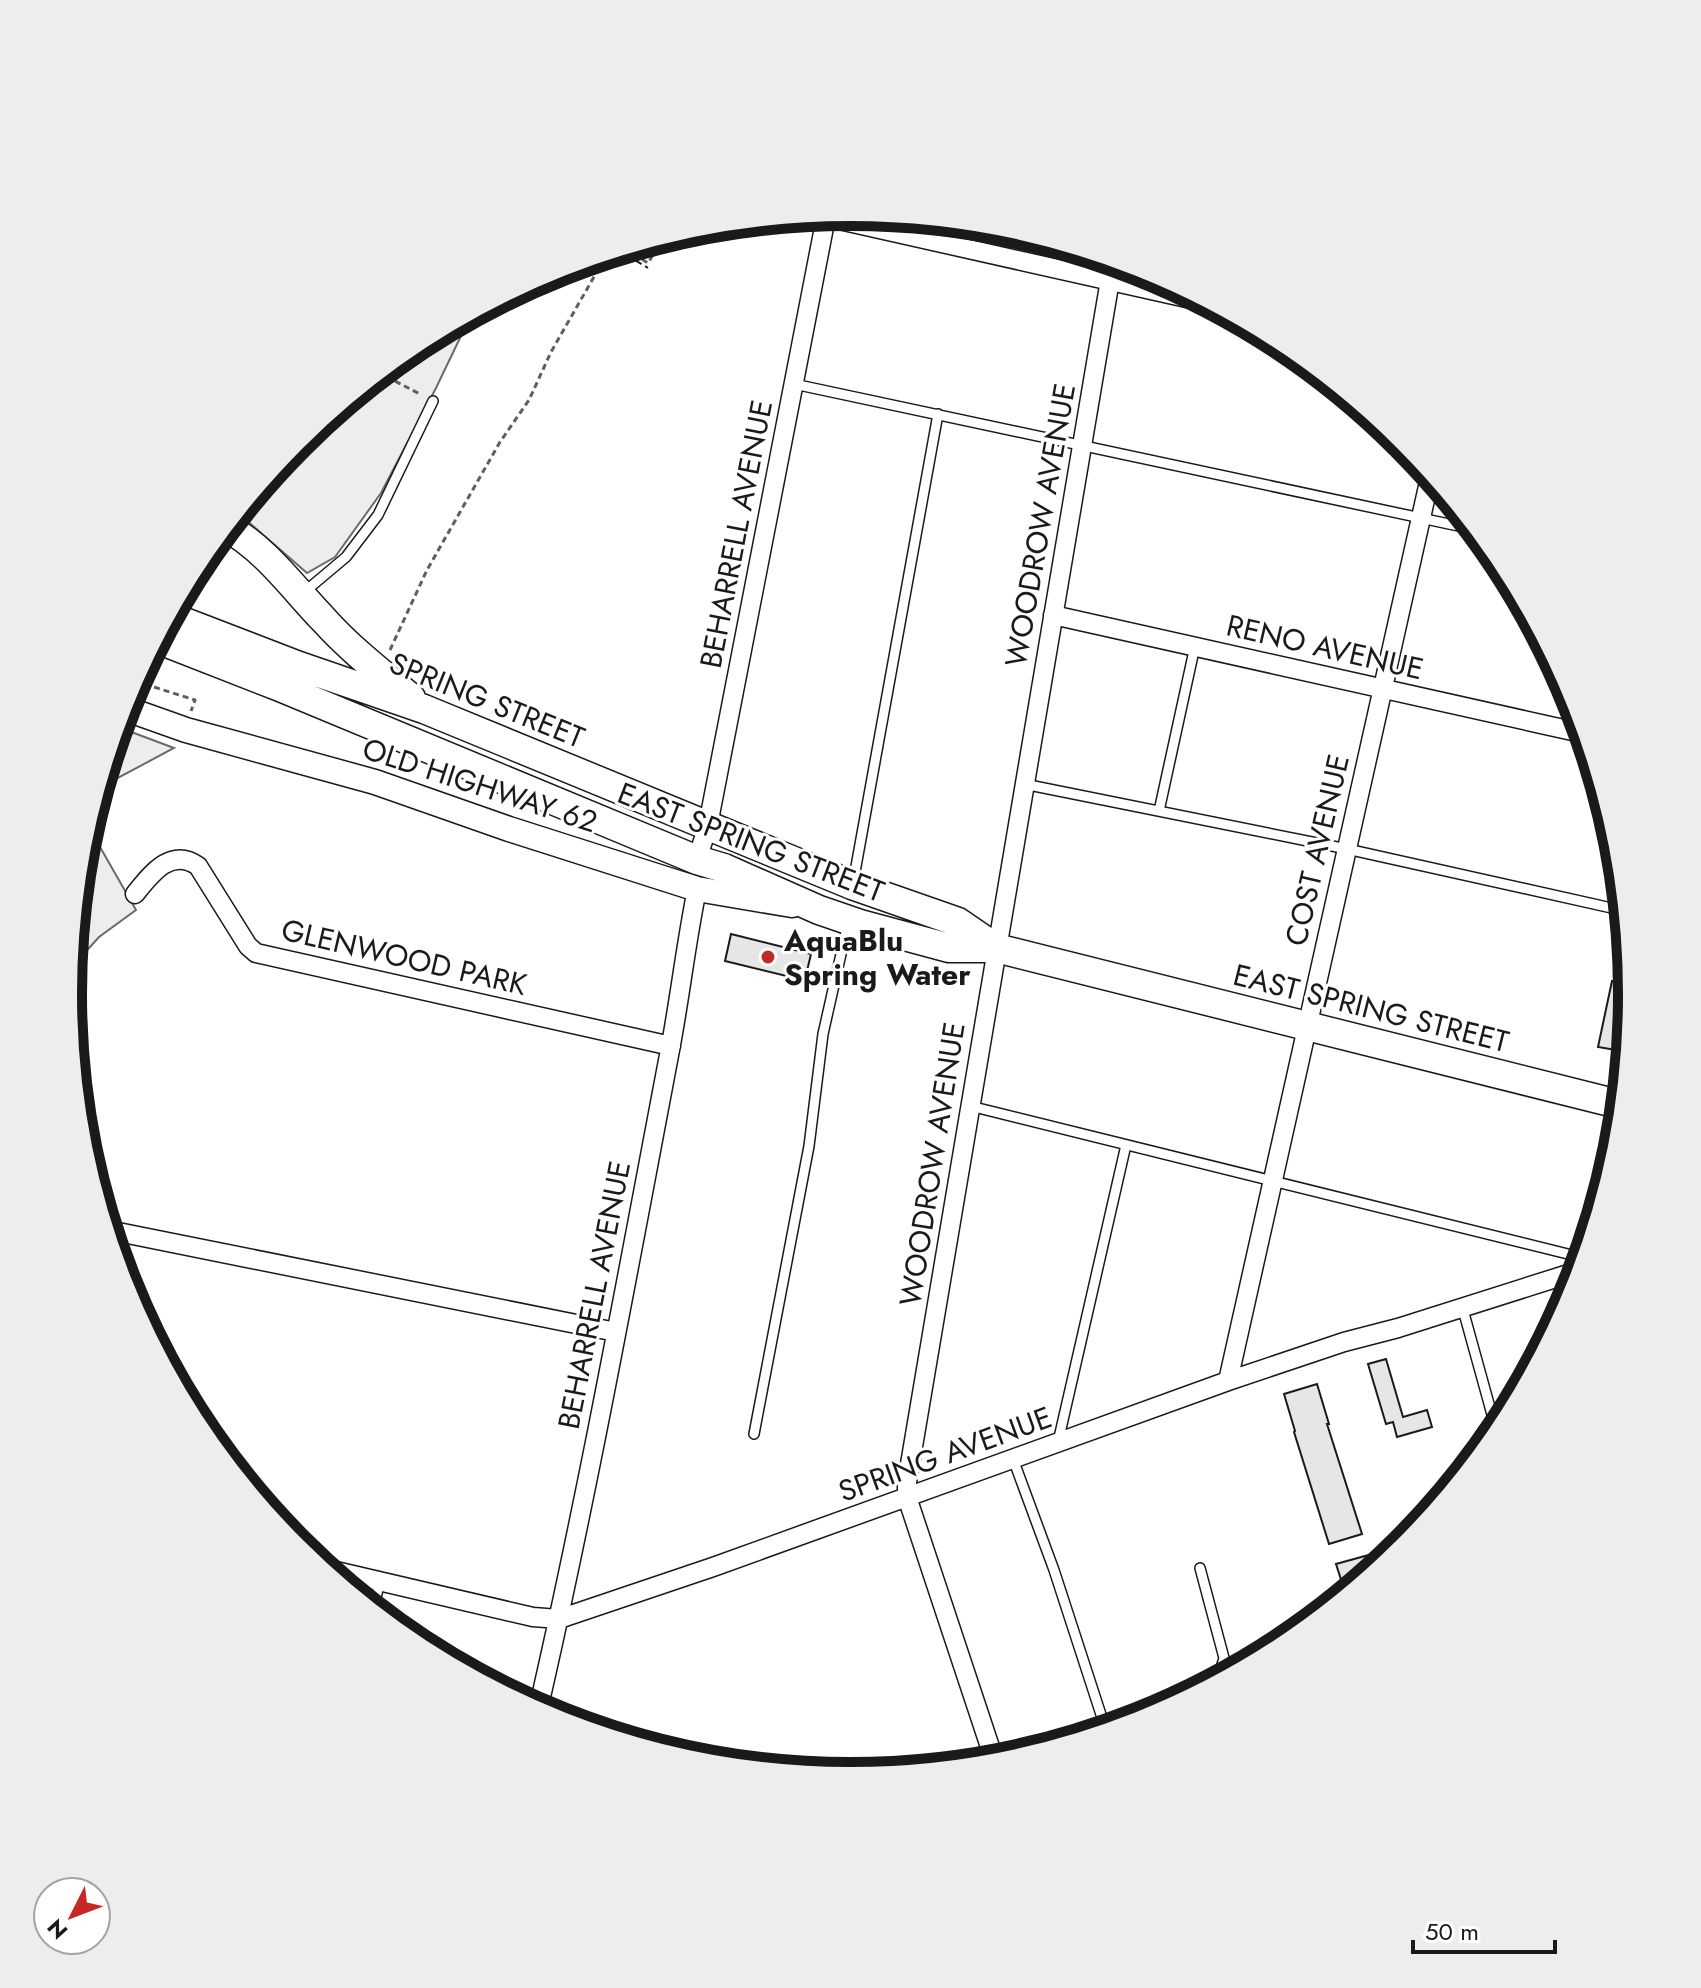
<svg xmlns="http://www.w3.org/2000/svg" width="1701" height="1988" font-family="Jost,sans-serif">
  <rect width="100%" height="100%" fill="#fff"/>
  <path fill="#ededed" stroke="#6a6a6a" stroke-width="2" d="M472 313 436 388 381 493 335 557 307 573 238 513 298 440 416 343Z
    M118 727 174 748 99 788Z
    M88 826 136 910 99 937 71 968 83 841Z"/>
  <path fill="#e6e6e6" stroke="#1a1a1a" stroke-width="2" d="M1450 497 1463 513 1448 509Z
    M731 934 811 954 807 971 821 975 819 984 725 961Z
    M1612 981 1632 986V1004L1622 1051 1598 1047Z
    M1386 1359 1403 1417 1427 1410 1432 1427 1397 1437 1393 1422 1386 1424 1368 1364Z
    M1317 1384 1329 1424H1327L1362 1534 1329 1544 1294 1432 1295 1431 1284 1394Z
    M1405 1545 1403 1548 1346 1595 1336 1564Z"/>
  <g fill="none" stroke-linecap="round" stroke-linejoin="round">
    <g stroke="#1a1a1a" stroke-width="12">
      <path id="lane" d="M794 384 1477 530
        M302 594 346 557 378 515 433 401
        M1024 784 1347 849 1625 911
        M1159 811 1195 646
        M853 883 938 414
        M970 1106 1584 1258
        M1462 1306 1491 1411 1514 1405
        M1491 1411 1497 1434
        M754 1434 809 1146 823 1034 848 923
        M1058 1442 1126 1145
        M1013 1459 1054 1570 1106 1730
        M1200 1568 1224 1658 1217 1681
        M373 1610 380 1581
        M1103 1721 1184 1699"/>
    </g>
    <g stroke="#1a1a1a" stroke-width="21">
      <path id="street" d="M817 215 1209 303
        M1053 615 1586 734
        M697 860 708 825 826 217
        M135 894C151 874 171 847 198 866L248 946 256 953 671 1046
        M108 1230 616 1332
        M1228 1381 1431 473
        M323 1568 533 1617 559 1619 713 1567 1228 1381 1344 1342 1398 1328 1581 1270
        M538 1710C588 1492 628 1271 670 1050 680 997 686 943 697 889
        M995 1762 907 1497V1482L1110 280"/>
    </g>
    <g stroke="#1a1a1a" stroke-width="27">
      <path id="secondary" d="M124 708 186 730 375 782 509 829 697 889 792 905"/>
    </g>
    <g stroke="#1a1a1a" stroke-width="31">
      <path id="primary" d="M226 527C266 549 293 588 324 620 350 649 381 673 411 698
        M169 616 299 666 424 709 852 885 958 922 996 948
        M157 639 280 687 697 860 724 868 819 910 860 924 949 948H996L1622 1105"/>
    </g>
    <path stroke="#5f5f5f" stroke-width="3" stroke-dasharray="6 4" stroke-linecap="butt" d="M644 243 638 257 648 263 664 237
      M376 376 389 378 420 394
      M390 650 427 570 500 442 529 400 551 352 607 254
      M135 681 195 700 191 711"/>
    <use href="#lane" stroke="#fff" stroke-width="9"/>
    <use href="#street" stroke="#fff" stroke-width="18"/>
    <use href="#secondary" stroke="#fff" stroke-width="24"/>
    <use href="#primary" stroke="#fff" stroke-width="28"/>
    <path stroke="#1a1a1a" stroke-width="2" stroke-dasharray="10 4" stroke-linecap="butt" d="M633 259 648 268"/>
    <path stroke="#1a1a1a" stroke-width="4" d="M634 258 640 244"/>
    <path stroke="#c62828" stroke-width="2" stroke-dasharray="28 6 4 6" stroke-linecap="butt" d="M849 212 1161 277"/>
  </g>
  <circle fill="#c62828" stroke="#fff" stroke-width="3" cx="768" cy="957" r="8"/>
  <g text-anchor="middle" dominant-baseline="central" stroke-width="6" stroke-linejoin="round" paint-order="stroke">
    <g font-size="30" fill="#1a1a1a" stroke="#fff">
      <text transform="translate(1040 525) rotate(-80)">WOODROW AVENUE</text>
      <text transform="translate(736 534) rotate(-79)">BEHARRELL AVENUE</text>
      <text transform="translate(1325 647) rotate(13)">RENO AVENUE</text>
      <text transform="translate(487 700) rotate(22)">SPRING STREET</text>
      <text transform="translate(480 785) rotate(18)">OLD HIGHWAY 62</text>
      <text transform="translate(751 842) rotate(21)">EAST SPRING STREET</text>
      <text transform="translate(1317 850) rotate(-77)">COST AVENUE</text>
      <text transform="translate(404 957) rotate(13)">GLENWOOD PARK</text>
      <text transform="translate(1371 1008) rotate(14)">EAST SPRING STREET</text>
      <text transform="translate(932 1164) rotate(-81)">WOODROW AVENUE</text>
      <text transform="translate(594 1295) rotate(-79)">BEHARRELL AVENUE</text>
      <text transform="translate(945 1454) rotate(-20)">SPRING AVENUE</text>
    </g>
    <g font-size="30" font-weight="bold" fill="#1a1a1a" stroke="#fff" text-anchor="start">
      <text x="784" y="940">AquaBlu<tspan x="784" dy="34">Spring Water</tspan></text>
    </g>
  </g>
  <path d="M0 0H1701V1988H0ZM82 994a768 768 0 1 1 1536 0a768 768 0 1 1-1536 0Z" fill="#ededed" fill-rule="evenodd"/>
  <path fill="none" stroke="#1a1a1a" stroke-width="10" d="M82 994a768 768 0 1 1 1536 0a768 768 0 1 1-1536 0Z"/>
  <g transform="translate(72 1916) rotate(228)"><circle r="38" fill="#ffffff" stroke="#a3a3a3" stroke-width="2"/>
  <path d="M0-6L14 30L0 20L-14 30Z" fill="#c62828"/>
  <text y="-12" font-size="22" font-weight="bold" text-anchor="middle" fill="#1a1a1a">N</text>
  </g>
  <path d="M1413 1940v12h142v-12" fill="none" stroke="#1a1a1a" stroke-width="4"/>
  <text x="1425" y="1940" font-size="24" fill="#1a1a1a" stroke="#ffffff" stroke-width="6" paint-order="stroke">50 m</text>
</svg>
